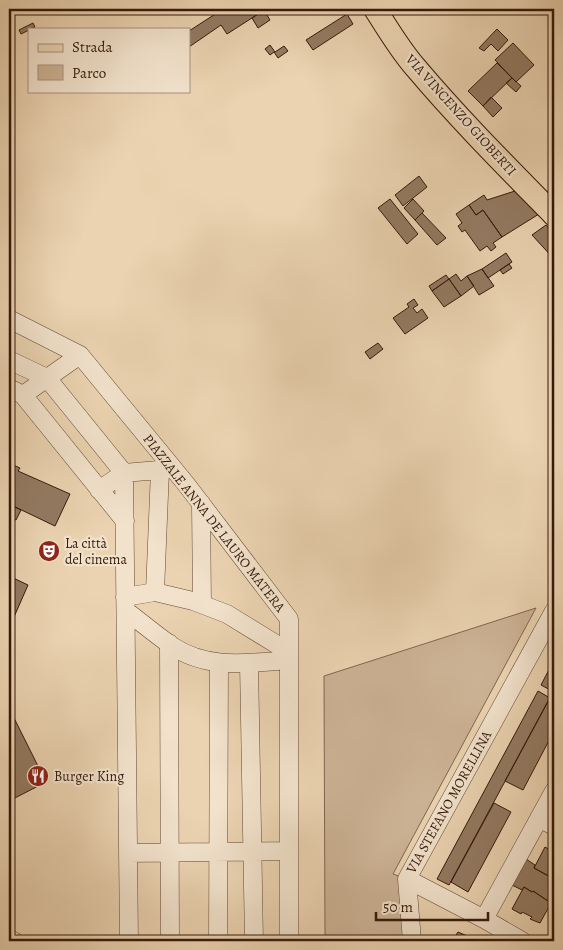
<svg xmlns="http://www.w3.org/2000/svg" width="563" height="950" font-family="Alegreya,serif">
  <rect width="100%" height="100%" fill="#ebd3b1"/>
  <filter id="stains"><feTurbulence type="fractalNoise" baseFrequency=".004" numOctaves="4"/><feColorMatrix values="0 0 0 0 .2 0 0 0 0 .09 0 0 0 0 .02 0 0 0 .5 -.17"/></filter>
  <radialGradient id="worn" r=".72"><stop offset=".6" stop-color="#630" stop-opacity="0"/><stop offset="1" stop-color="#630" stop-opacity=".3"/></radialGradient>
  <path fill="#ccb395" stroke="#806650" d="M536 608 393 874 407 879 410 941H325L324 676Z"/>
  <path fill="#937a61" stroke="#34190b" d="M223 9H266L227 34 221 25 189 47V31Z
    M264 10 270 20 258 28 252 18Z
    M347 14 353 24 313 50 306 40Z
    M33 23 35 27 29 29V30L21 34 19 30Z
    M497 29 508 40 498 51 491 44 484 51 479 48Z
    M513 43 534 65 516 82 495 60Z
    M270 45 275 52 284 46 288 51 278 58 274 52 270 55 265 49Z
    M497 63 512 78 483 106 468 91Z
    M512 78 521 86 516 92 506 83Z
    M491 97 502 108 493 117 483 106Z
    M419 176 427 187 403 206 395 195Z
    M515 191 539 214 502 237 483 210 476 215 469 205 484 195 487 200Z
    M390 199 418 234 407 244 378 208Z
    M413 199 424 211 415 220 404 208Z
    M469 205 476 215 483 210 502 237 493 243 496 247 491 251 487 246 480 251 465 230 462 232 458 226 462 223 456 214Z
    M422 213 446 238 437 245 415 220Z
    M546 225 554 234V259L532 235Z
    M506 253 512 262 488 278 482 269Z
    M509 264 512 268 503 274 500 270Z
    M482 269 494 286 479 295 467 276Z
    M456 274 461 281 467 276 474 286 461 296 449 279Z
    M446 275 449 279 432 291 429 286Z
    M449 279 461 296 444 307 432 291Z
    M414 299 418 305 413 308 417 313 422 309 428 318 405 334 393 318 409 307 407 304Z
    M378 343 383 349 370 359 365 352Z
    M9 463 20 468 18 471 70 494 55 526 9 504Z
    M9 504 21 510 16 520 9 517Z
    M9 576 28 585 14 617 9 615Z
    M554 660V692L541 685Z
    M538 691 550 698 449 885 437 879Z
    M548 701 554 704V731L523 790 505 781Z
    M9 708 46 782 9 801Z
    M494 803 511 812 468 892 451 882Z
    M545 847 554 852 553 854H554V879L534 868Z
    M526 859 535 865 534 868 554 879V907L550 905 551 903 533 891 532 892 524 887 522 890 512 885Z
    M524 887 532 892 533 891 551 903 540 923 530 919 532 917 522 912 521 914 512 909Z
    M458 932 479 941H452Z"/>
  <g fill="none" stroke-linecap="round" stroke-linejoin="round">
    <g stroke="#624834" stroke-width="19">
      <path id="minor" d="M9 319 80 355 186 484 289 619V941
        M9 360 47 378 124 473 129 941
        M9 388 23 395 125 521
        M23 395 80 355
        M99 490 124 473 170 469
        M201 503 202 604
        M155 592 160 470
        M125 597 155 592 193 601 227 614 289 652
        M126 611C141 622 156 635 172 646 208 670 248 663 289 660
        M169 643 170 941
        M249 663 254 941
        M539 818 554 826
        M128 853 289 851
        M407 879 412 941
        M484 919 554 791
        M9 939 14 941
        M218 941 219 663
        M522 941 484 919 407 879 554 611"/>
    </g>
    <g stroke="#34190b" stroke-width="24">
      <path id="major" d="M375 9C388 29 400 50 416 68 459 119 507 167 554 215"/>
    </g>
    <use href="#minor" stroke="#f2e2cc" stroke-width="18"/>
    <use href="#major" stroke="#ebd3b1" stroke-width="22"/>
  </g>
  <defs>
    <g id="theatre-disc" transform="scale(1.125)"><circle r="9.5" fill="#8f2418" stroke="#f2e2cc"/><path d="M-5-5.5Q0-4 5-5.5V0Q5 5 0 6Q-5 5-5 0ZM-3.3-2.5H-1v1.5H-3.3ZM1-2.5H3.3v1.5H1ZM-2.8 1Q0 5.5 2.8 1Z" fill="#fff"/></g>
    <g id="restaurant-disc" transform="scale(1.125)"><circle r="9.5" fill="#8f2418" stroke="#f2e2cc"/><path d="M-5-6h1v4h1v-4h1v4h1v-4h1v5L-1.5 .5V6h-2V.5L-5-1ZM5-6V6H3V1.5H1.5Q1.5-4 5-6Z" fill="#fff"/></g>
  </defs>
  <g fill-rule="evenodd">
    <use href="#theatre-disc" x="49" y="551"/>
    <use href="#restaurant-disc" x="38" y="776"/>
  </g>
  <g text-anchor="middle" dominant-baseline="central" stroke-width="4.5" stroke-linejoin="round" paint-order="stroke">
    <g font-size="14" fill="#34190b" stroke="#f2e2cc">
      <text transform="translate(461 115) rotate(48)">VIA VINCENZO GIOBERTI</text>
      <text transform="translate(214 523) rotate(52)">PIAZZALE ANNA DE LAURO MATERA</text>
      <text transform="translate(449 802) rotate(-61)">VIA STEFANO MORELLINA</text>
    </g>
    <g font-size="14" fill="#34190b" stroke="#f2e2cc" text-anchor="start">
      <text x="65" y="543">La città<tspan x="65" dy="16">del cinema</tspan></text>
      <text x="54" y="776">Burger King</text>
    </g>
  </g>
  <rect width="563" height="950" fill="none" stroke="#ebd3b1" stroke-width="30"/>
  <rect x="10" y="10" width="543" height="930" fill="none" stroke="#34190b" stroke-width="2.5"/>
  <rect x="15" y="15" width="533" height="920" fill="none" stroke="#34190b"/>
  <rect x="28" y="28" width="162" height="65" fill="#f2e2cc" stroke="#a6927f"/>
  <rect x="38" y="44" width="25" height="8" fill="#ebd3b1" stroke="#a6927f"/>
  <text x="72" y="52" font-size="15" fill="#34190b">Strada</text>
  <rect x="38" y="65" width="25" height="15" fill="#ccb395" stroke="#a6927f"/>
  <text x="72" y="78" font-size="15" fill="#34190b">Parco</text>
  <path d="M376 912v8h112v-8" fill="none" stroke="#34190b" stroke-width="2.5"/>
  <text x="383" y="912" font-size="15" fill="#34190b" stroke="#f2e2cc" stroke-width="4" paint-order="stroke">50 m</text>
  <rect width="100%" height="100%" filter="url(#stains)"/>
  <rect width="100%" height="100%" fill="url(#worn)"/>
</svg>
